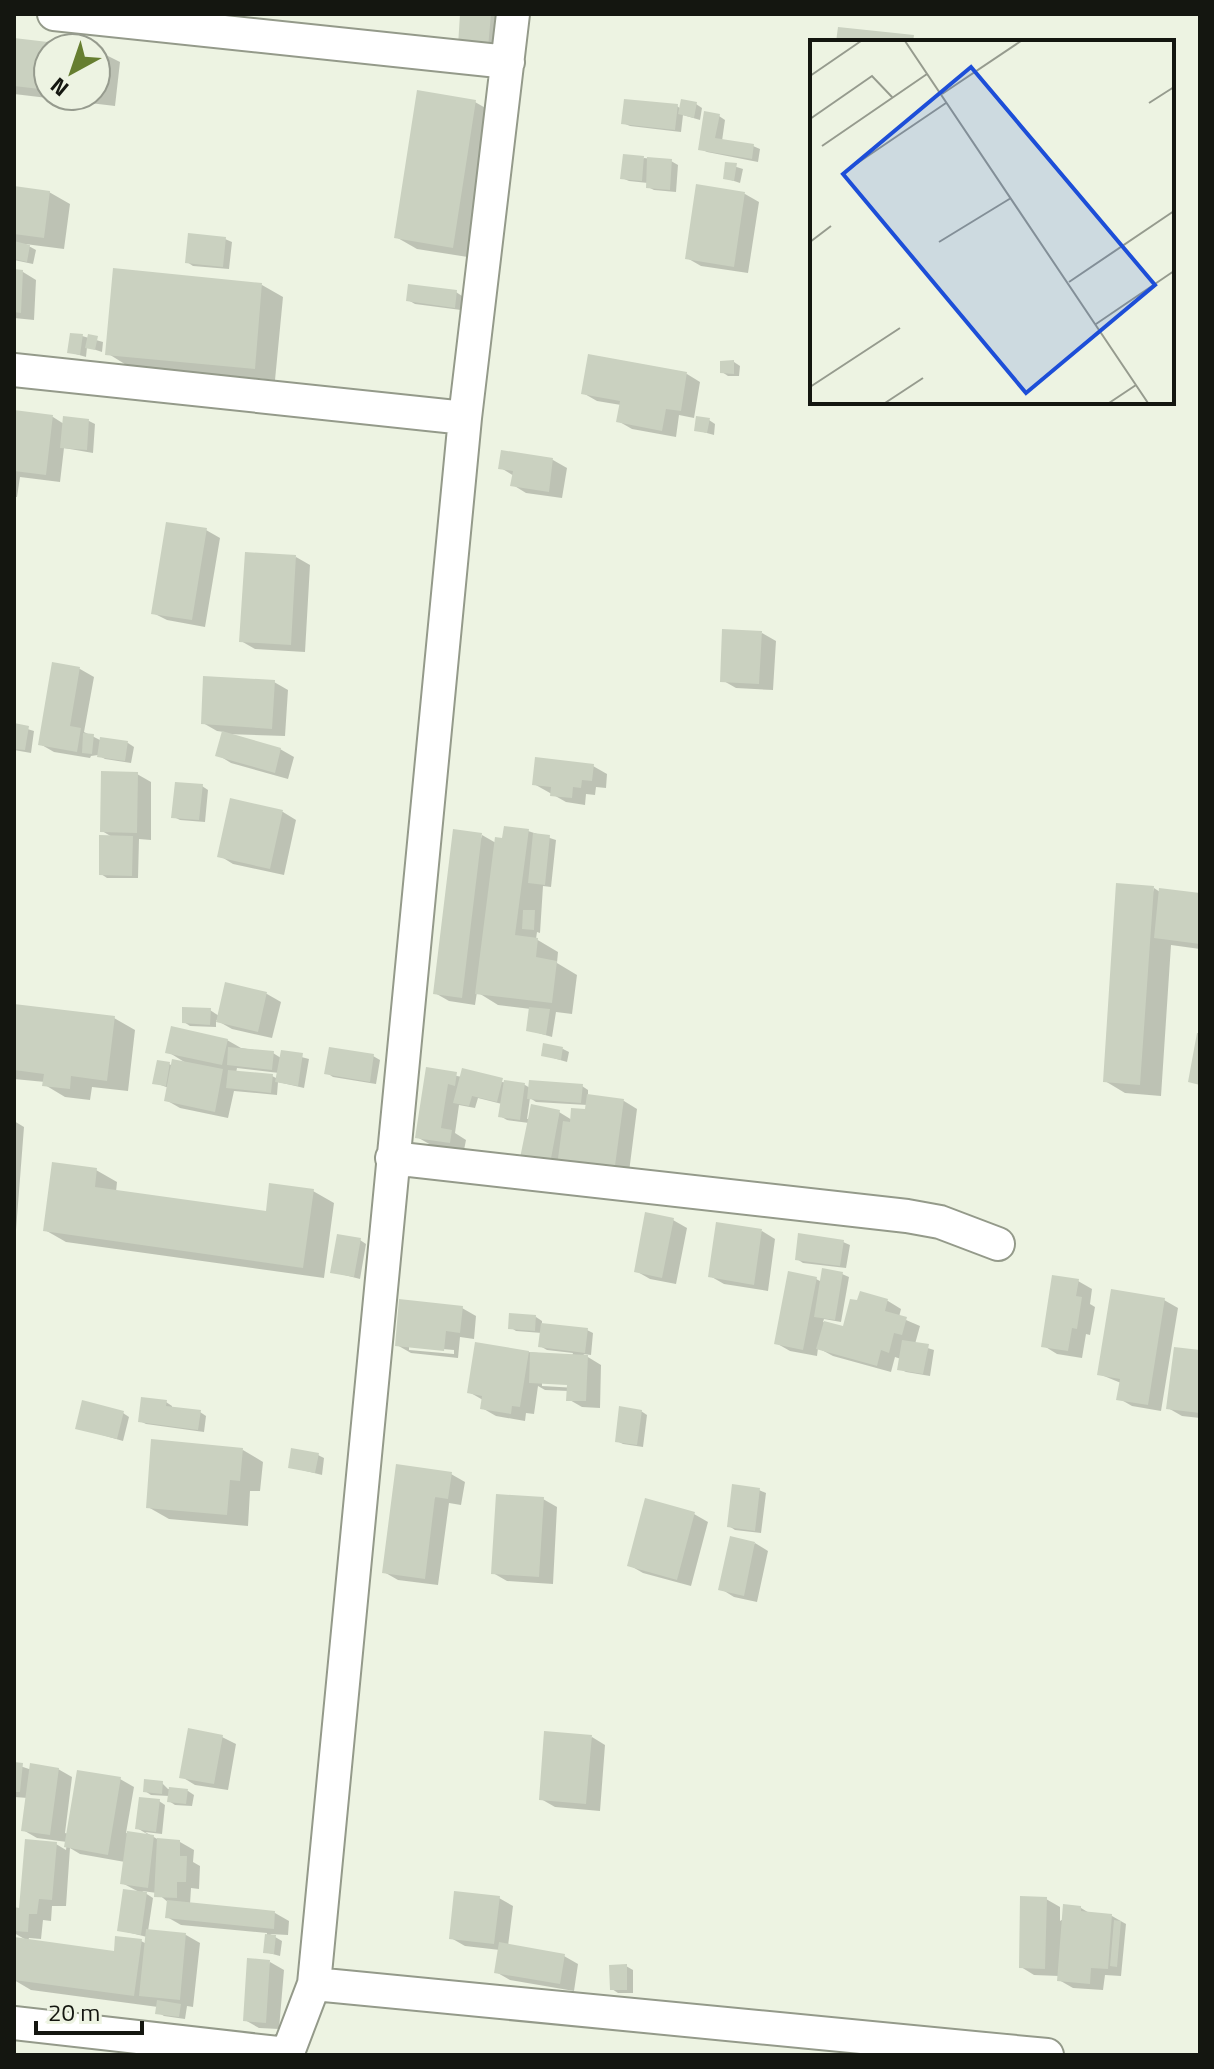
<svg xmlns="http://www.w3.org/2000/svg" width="1214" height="2069" font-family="'Titillium Web',sans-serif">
  <rect width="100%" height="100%" fill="#edf3e2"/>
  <path fill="#0003" fill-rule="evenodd" d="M462 14H505L502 55 474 53Z
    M14 40 82 48H48V96H96V50L120 62 115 106 14 94Z
    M475 102 496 114 474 258 417 249 396 237Z
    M696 104 702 108 700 120 683 115 681 132 630 126 623 123 677 106 681 109Z
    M719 116 725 120 722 141 753 146 760 149 758 162 707 152 701 149Z
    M644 158 671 161 678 165 676 192 654 190 648 187V183L629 181 622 178Z
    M727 164 743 169 740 183 725 178Z
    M698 187 745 194 759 202 748 273 701 266 687 258Z
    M14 188 49 192 70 204 64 249 25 244 36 250 33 264 14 260Z
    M225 239 232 242 229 269 193 266 187 262Z
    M14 271 23 272 36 280 34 320 14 318Z
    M262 285 283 297 275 380 128 366 107 353Z
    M456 292 462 296 461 310 415 304 408 300Z
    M82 336 103 342 102 352 87 347 86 357 69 352Z
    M734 362 740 366 739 376H728L722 372Z
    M687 374 700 382 694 418 679 415 676 437 632 429 618 421 621 405 597 401 583 393Z
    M14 412 53 417 64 424 89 421 95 424 93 453 64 448 60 482 20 477 17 497H14Z
    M709 420 715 424 714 435 696 430Z
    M553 460 567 468 562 498 526 493 513 485 514 476 501 468Z
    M206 530 220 538 205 627 167 620 153 613Z
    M296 557 310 565 305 652 255 649 241 641Z
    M762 633 776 641 773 690 736 688 722 680Z
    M54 664 80 669 94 677 84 732 102 741 128 743 134 747 131 763 105 759 98 755 91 756 90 758 54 752 40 744Z
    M274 682 288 690 285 736 225 734 280 749 294 757 288 779 231 763 218 755 224 732 217 731 203 723Z
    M14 725 34 731 31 753 14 750Z
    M593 766 607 774 606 788 596 787 595 795 586 794 585 805 566 802 534 784Z
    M137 774 151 782V840L139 839 138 878H107L101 874 114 838 102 831Z
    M202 786 208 790 205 822 180 820 174 817Z
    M231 801 283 812 296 820 284 875 233 864 220 856Z
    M528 831 556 840 551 887 543 886 540 933 537 932 536 939 558 952 557 963 577 975 572 1014 556 1012 552 1037 528 1030 531 1009 498 1005 477 992 475 1005 449 1001 435 993 482 835 496 843Z
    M1154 888 1160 892 1200 895V949L1171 945 1161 1096 1125 1093 1105 1081Z
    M227 984 267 994 281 1002 272 1038 232 1029 216 1020V1027L190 1026 184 1022 210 1010 219 1016Z
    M14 1006 114 1018 135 1030 128 1091 92 1087 90 1100 65 1097 45 1085V1082L14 1079Z
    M227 1040 241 1048 273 1053 281 1058 282 1052 309 1059 304 1088 278 1082 277 1095 234 1091 228 1118 180 1108 166 1100 169 1088 155 1083 169 1064 173 1066 186 1063 168 1052ZM237 1068 279 1073 278 1079 272 1076 236 1073Z
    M563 1049 569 1052 567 1062 543 1055Z
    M373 1056 380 1060 376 1084 333 1077 327 1073Z
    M428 1070 462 1077 525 1085 530 1088 582 1086 588 1090V1096L624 1101 637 1109 628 1180 536 1165 529 1123 507 1120 500 1116 502 1104 478 1098 475 1108 459 1105 455 1133 466 1140 464 1150 431 1145 417 1137ZM530 1098 536 1102 587 1105V1111L572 1120 559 1112 527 1119Z
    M14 1121 24 1127 15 1243 14 1242Z
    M96 1170 117 1182 116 1192 268 1213 313 1191 334 1203 324 1278 66 1242 45 1230Z
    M673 1220 687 1228 676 1284 650 1279 636 1271Z
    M762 1231 775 1239 768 1291 724 1284 710 1276Z
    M360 1240 366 1244 360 1279 333 1272Z
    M843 1242 850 1245 846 1268 803 1263 797 1259Z
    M842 1274 849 1277 841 1322 824 1319 823 1322 844 1328 862 1294 888 1301 901 1309 899 1317 920 1326 915 1344 934 1350 930 1376 906 1372 900 1369 901 1359 895 1357 891 1372 833 1356 818 1348 817 1356 790 1351 776 1343 816 1279 822 1282Z
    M1078 1281 1092 1289 1090 1304 1095 1307 1090 1335 1086 1334 1082 1358 1057 1354 1044 1346Z
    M1164 1300 1178 1308 1161 1411 1132 1406 1118 1398 1121 1383 1099 1374Z
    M462 1308 476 1316 474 1339 460 1337 458 1358 411 1353 397 1345ZM409 1346 454 1350V1354L409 1350Z
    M536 1317 542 1321V1325L587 1330 593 1333 591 1355 583 1354 601 1365 600 1408 582 1407 568 1399 569 1391 545 1390 538 1386 534 1414 526 1413 525 1421 496 1416 482 1408 483 1400 469 1392 528 1352 572 1356 573 1353 547 1350 540 1346 542 1333 516 1331 510 1327ZM542 1382 577 1384V1388L542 1386Z
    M1200 1352V1418L1182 1416 1168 1408Z
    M166 1402 172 1406V1408L200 1412 206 1416 204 1432 146 1424 140 1421Z
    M641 1411 647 1415 643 1447 623 1444 617 1441Z
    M123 1413 129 1417 123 1441 78 1428Z
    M243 1450 263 1462 260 1491H250L248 1526 169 1519 148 1507Z
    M318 1455 324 1458 322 1475 290 1467Z
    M451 1474 465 1482 461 1505 449 1503 438 1585 398 1580 384 1572Z
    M759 1490 766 1493 761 1533 735 1530 729 1526Z
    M543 1499 557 1507 553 1584 507 1581 493 1573Z
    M694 1514 708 1522 691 1586 643 1573 629 1565Z
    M755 1543 768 1551 757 1602 734 1597 721 1589Z
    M222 1737 236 1744 228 1790 195 1785 182 1777Z
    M592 1737 605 1745 600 1811 555 1807 541 1799Z
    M14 1764 32 1770 58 1769 72 1777 65 1833 69 1834 120 1779 134 1787 126 1833 152 1837 137 1828 159 1801 165 1805 162 1834 145 1832 159 1840 180 1842 194 1850 193 1862 200 1866 199 1889 191 1888 190 1904 275 1913 289 1921 288 1935 270 1934 282 1941 280 1956 265 1952 267 1933 181 1925 167 1917 169 1903 157 1893 142 1891 153 1898 148 1931 186 1935 200 1943 193 2007 187 2006 185 2019 164 2016 158 2012V2007L31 1990 14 1980V1948L28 1941 14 1933V1909L21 1910 56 1844 66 1850 67 1842 37 1838 23 1830 28 1798 14 1797ZM70 1848 80 1854 125 1862 122 1883 141 1893 119 1930 147 1937V1944L141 1941 115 1953 28 1941 29 1938 41 1939 43 1920 51 1921 52 1906H66Z
    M162 1783 168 1789 188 1791 194 1795 192 1806 175 1805 169 1801V1796L151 1795 145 1791Z
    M499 1898 513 1906 508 1946 564 1956 578 1964 574 1991 510 1980 496 1972 500 1950 465 1946 451 1938Z
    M1046 1899 1060 1907V1921L1081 1908 1091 1914 1112 1916 1126 1924 1121 1976 1105 1975 1103 1990 1073 1988 1059 1980V1976L1034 1975 1021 1967Z
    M270 1962 284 1970 279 2029 259 2028 245 2020Z
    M626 1966 633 1970V1993H618L612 1989Z"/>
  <path fill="#cad1c0" d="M460 14H491L488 48 458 46Z
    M838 27 914 35 913 42H836Z
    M14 38 82 46V48H48V90L14 86Z
    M417 90 476 100 453 248 394 238Z
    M624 99 678 104 675 130 621 124Z
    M681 99 697 102 694 118 678 114Z
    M704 111 720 114 715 138 754 144 752 159 698 150Z
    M623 154 644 156 642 181 620 179Z
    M647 157 672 159 670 190 646 188Z
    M725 162 737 163 734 181 723 179Z
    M696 184 745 192 734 267 685 259Z
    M14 186 50 191 44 238 14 234Z
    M188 233 226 237 223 267 185 263Z
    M14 241 30 245 27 262 14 259Z
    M113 268 262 283 255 369 105 355Z
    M14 269 23 270 21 313 14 312Z
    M408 284 457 290 455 308 406 301Z
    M70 333 83 334 80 355 67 353Z
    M88 334 98 336 95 350 85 348Z
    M588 354 687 372 681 411 666 409 662 431 616 422 620 401 581 394Z
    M734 360V374L720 373V361Z
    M14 410 53 415 46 475 14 471Z
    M63 416 89 419 87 450 60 448Z
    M696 416 710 418 707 433 694 431Z
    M501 450 553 458 549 492 510 486 513 471 498 469Z
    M166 522 207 528 192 620 151 614Z
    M245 552 296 555 291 645 239 642Z
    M722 629 762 631 759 684 720 682Z
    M52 662 80 667 70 726 81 728 77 752 38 745Z
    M203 676 275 680 272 729 201 724Z
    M14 723 29 726 25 750 14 749Z
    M222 731 281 748 275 773 215 756Z
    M83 733 94 734 92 754 82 753Z
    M100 737 128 741 125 761 97 757Z
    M535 757 594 764 592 781 582 780 581 788 573 787 572 798 550 796 551 787 532 785Z
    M101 771 138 772 137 833 100 832Z
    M175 782 203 784 199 820 171 818Z
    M230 798 283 810 270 869 217 857Z
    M504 826 529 829 515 935 538 938 536 957 557 961 552 1003 475 994 495 837 502 838Z
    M453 829 482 833 462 998 433 994Z
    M533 833 550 835 545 885 528 883Z
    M99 835 133 836 132 876 99 875Z
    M1116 883 1154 886 1140 1085 1103 1082Z
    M1159 888 1200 893V944L1154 938Z
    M523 910H535L534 930 522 929Z
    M225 982 267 992 258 1032 216 1022Z
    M14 1004 115 1016 107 1081 71 1076 70 1089 42 1086 44 1074 14 1070Z
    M182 1007 211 1008 210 1025 182 1023Z
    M529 1007 550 1009 546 1035 526 1031Z
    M171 1026 228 1039 222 1065 165 1053Z
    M1197 1033H1200V1085L1188 1082Z
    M543 1043 563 1047 561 1060 541 1056Z
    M228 1047 274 1051 272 1070 227 1065Z
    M329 1047 374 1054 370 1082 324 1074Z
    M281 1050 303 1053 298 1086 275 1082Z
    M172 1059 223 1069 215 1112 164 1101Z
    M157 1060 170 1062 166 1086 152 1084Z
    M426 1067 457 1072 455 1086 448 1084 441 1128 452 1130 450 1143 415 1138Z
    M462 1068 503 1078 497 1102 472 1096 469 1106 453 1103Z
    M228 1070 273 1074 271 1093 226 1088Z
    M504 1080 525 1083 520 1120 498 1117Z
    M529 1080 583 1084 581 1103 527 1099Z
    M587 1094 624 1099 614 1173 557 1166 563 1121 570 1122 571 1108 585 1109Z
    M531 1104 560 1110 550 1164 520 1158Z
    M52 1162 97 1168 95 1187 266 1211 269 1183 314 1189 303 1268 43 1231Z
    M645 1212 674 1218 662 1278 634 1272Z
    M716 1222 762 1229 754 1285 708 1277Z
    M798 1233 844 1240 840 1266 795 1260Z
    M337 1234 361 1238 354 1277 330 1273Z
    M822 1268 843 1272 835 1320 814 1317Z
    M788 1271 817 1277 803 1350 774 1344Z
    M1052 1275 1079 1279 1076 1296 1082 1297 1077 1329 1072 1328 1068 1351 1041 1347Z
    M1111 1289 1165 1298 1148 1405 1116 1400 1120 1379 1097 1375Z
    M860 1291 888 1299 885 1311 907 1317 902 1335 894 1333 889 1353 881 1350 877 1366 816 1349 824 1321 843 1326 850 1299 857 1300Z
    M399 1299 463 1306 460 1333 446 1331 444 1351 395 1346Z
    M509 1313 536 1315 535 1331 508 1329Z
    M541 1323 588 1328 585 1353 538 1347Z
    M902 1340 929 1344 923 1374 897 1370Z
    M475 1342 529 1351 520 1407 512 1406 511 1414 480 1409 482 1396 467 1393Z
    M1174 1347 1200 1350V1413L1166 1409Z
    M530 1352 588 1355 586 1401H566L567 1385 529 1383Z
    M141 1397 167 1400 166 1406 201 1410 198 1430 138 1422Z
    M82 1400 124 1411 117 1439 75 1429Z
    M619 1406 642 1410 637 1445 615 1442Z
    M151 1439 243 1448 240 1481 230 1480 227 1515 146 1508Z
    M291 1448 319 1453 315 1473 288 1468Z
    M396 1464 452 1472 448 1499 435 1497 425 1579 382 1573Z
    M732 1484 760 1488 755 1531 727 1527Z
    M496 1494 544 1497 539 1577 491 1574Z
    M645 1498 695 1512 677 1580 627 1566Z
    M730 1536 755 1542 744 1596 718 1590Z
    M188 1728 223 1735 214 1784 179 1778Z
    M544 1731 592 1735 586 1804 539 1800Z
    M14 1762 23 1763 20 1792H14Z
    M30 1763 59 1768 50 1835 21 1831Z
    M77 1770 121 1777 108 1855 64 1847Z
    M144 1779 163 1781 162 1794 143 1792Z
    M169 1787 188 1789 186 1804 167 1802Z
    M139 1797 160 1799 156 1832 135 1829Z
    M127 1831 154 1835 148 1888 120 1884Z
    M157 1838 180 1840V1856H187L186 1882H177V1898L154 1897Z
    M25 1839 57 1842 52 1900 39 1899 37 1914H29L28 1932 14 1931V1907L19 1908Z
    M123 1889 147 1892 141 1935 117 1931Z
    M454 1891 500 1896 494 1944 449 1939Z
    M1020 1896 1047 1897 1045 1969 1019 1968Z
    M167 1900 275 1911 274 1929 165 1918Z
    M1063 1904 1081 1906V1911L1112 1914 1108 1969 1091 1968 1090 1984 1057 1981Z
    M1114 1920 1121 1921 1117 1967 1110 1966Z
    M146 1929 186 1933 180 2000 139 1996Z
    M265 1934 276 1935 274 1954 263 1953Z
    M115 1936 142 1939 134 1996 14 1980V1937L114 1951Z
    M499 1942 565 1954 560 1984 494 1973Z
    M247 1958 270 1960 266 2023 243 2021Z
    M627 1964V1990H610L609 1965Z
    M157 2000 181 2004 179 2017 155 2014Z"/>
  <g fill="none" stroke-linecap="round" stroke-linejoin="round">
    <g stroke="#949a8a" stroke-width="36">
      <path id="minor" d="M54 14 508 62
        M14 370 465 418
        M392 1158 907 1216 940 1222 998 1244
        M314 1984 1047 2055
        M14 2023 287 2054
        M287 2055 314 1984 465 418 513 14"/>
    </g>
    <use href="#minor" stroke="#fff" stroke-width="32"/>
  </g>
  <g transform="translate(810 40)">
    <rect width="364" height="364" fill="#edf3e2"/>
    <path fill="none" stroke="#969b8e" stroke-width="2" d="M95 1 338 363M0 36 51 1M132 54 211 1M339 63 364 47M0 79 62 36 82 57M12 106 117 34M46 124 136 63M0 202 21 186M129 202 201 158M259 242 364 171M286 284 364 231M0 347 90 288M75 363 113 338M299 363 326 345"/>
    <path fill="#1d4ed8" fill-opacity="0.15" stroke="#1d4ed8" stroke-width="4" d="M161 27 345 245 216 353 33 134Z"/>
    <rect width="364" height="364" fill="none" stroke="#141610" stroke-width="4"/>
  </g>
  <rect width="1214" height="2069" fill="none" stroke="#141610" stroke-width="32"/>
  <g transform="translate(72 72) rotate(220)"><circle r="38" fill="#edf3e2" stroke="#969b8e" stroke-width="2"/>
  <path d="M0-6L14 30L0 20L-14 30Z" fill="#667e30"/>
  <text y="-12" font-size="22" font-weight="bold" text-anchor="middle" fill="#141610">N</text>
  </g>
  <path d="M36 2021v12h106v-12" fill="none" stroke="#141610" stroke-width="4"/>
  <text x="48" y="2021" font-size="24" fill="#141610" stroke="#edf3e2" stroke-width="6" paint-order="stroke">20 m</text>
</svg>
